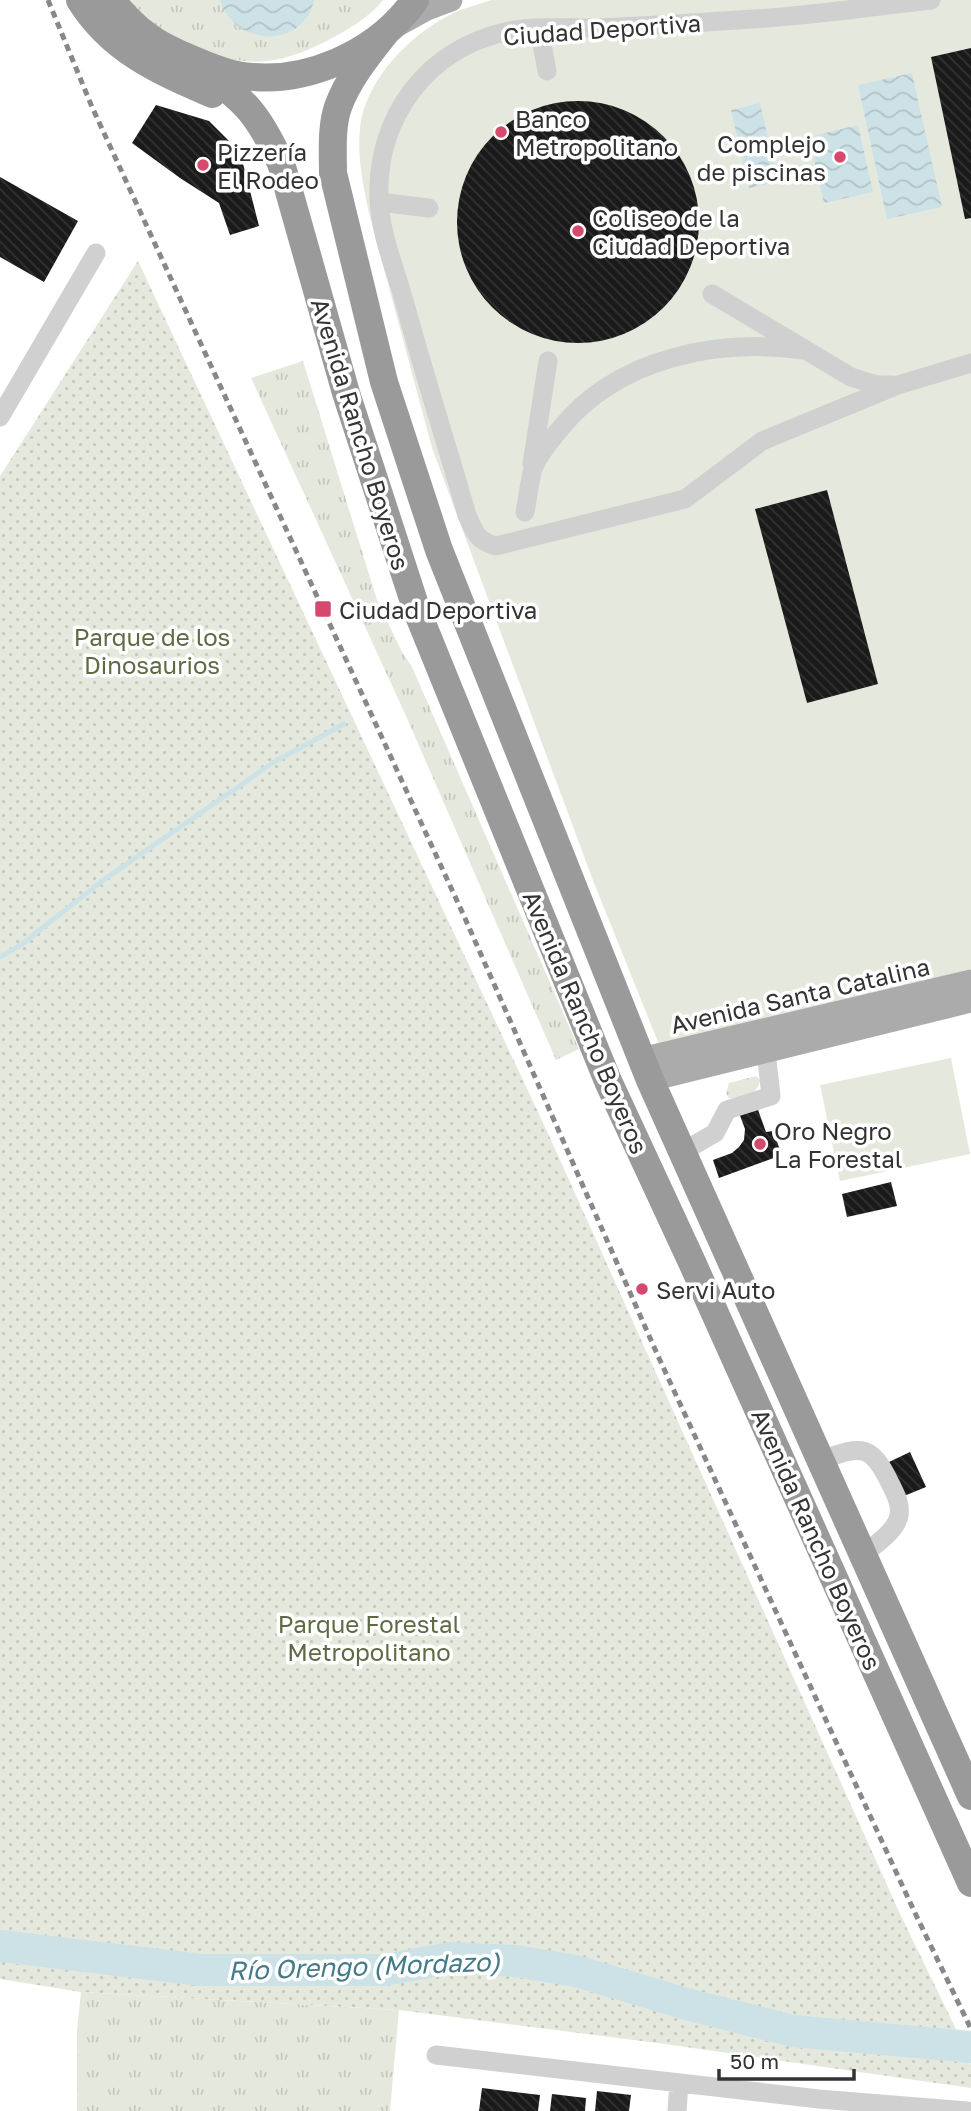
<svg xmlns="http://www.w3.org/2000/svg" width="971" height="2111" font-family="'Golos Text',sans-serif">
  <defs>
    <pattern id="grass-tufts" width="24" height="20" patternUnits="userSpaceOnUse" patternTransform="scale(1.75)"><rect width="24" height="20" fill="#e5e9dd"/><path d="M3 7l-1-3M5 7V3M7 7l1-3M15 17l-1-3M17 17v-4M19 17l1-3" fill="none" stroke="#c5c8be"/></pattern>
    <pattern id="park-dots" width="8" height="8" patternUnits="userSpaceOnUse" patternTransform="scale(1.75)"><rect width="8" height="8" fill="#e5e9dd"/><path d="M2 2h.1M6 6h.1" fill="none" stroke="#c5c8be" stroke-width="1.8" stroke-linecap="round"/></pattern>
    <pattern id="water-waves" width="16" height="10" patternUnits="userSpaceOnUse" patternTransform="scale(1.75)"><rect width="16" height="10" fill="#cce2e7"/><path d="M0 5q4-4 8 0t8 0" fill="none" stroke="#b0c2c7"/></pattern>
    <pattern id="building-back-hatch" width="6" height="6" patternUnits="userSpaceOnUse" patternTransform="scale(1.75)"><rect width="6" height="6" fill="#1a1a1a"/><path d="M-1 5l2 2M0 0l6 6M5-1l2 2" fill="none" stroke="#333"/></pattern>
  </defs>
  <rect width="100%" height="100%" fill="#fff"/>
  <path fill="url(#grass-tufts)" d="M130 0H383C372 15 352 27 336 36 280 67 242 71 184 42 165 32 142 18 130 0Z
    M303 361 377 600 402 652 412 667 579 1049 556 1060 406 716 251 378Z
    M756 1076 760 1080C759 1094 742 1099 729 1098L726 1093 729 1083Z
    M81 1992 399 2010 390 2111H77V2030Z"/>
  <path fill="url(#park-dots)" d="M138 261 546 1129 901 1916 955 2027 971 2065V2088L665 2044 399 2010 81 1992 0 1979V476Z"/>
  <path fill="#e5e9dd" d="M492 0H971V969L660 1047 594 883 432 448 368 209C363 184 357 155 360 129 365 79 412 32 456 12 467 7 480 4 492 0Z
    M951 1058 970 1154 840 1181 820 1085Z"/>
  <path fill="url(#water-waves)" d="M220 0H314C304 49 235 48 220 0Z
    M912 73 942 207 887 219 858 85Z
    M760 103 778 182 749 188 731 110Z
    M858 125 873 192 824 203 809 137Z"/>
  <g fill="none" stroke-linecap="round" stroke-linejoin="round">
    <path stroke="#cce2e7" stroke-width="5" d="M0 957 22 944 102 881 274 762 344 724"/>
    <path stroke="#cce2e7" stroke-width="32" d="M0 1946 201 1970H384L450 1958 515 1961 576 1971 690 2005 793 2031 971 2047"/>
  </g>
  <path fill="url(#building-back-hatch)" d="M971 48V218L965 219 931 57Z
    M457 222a121 121 0 1 1 242 0a121 121 0 1 1-242 0Z
    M156 105 209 121 240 152 259 226 230 235 219 203 180 178 132 143Z
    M0 177 78 221 44 282 0 257Z
    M827 490 878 684 807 703 755 509Z
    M757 1107 766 1132 773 1131 782 1155 719 1178 713 1160 732 1153 739 1147 744 1140 745 1129 739 1113Z
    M891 1182 897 1206 847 1217 842 1194Z
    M910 1452 926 1487 904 1496 889 1462Z
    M482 2088 540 2095 538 2111H479Z
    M597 2091 631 2095 629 2111H595Z
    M552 2094 586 2098 585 2111H550Z"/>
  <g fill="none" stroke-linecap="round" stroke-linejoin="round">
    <path stroke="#d0d0d0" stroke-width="19" d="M931 0C861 8 791 18 721 21 677 24 633 27 589 28 562 28 535 26 509 31 427 48 376 117 379 199 380 232 394 266 403 297 423 370 446 443 467 515 475 533 477 541 496 546L685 499 762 441 898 385 971 363
      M539 28 547 71
      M379 202 429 208
      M712 294 851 377 877 385H893
      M0 417 96 253
      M532 464 548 361
      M525 512C528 498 529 483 533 469 538 455 550 441 560 429 617 358 717 338 804 350
      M682 1152 715 1133 727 1110 771 1096 766 1051
      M820 1460C860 1447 870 1441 890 1483 895 1493 901 1504 899 1515 897 1531 874 1545 863 1555
      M436 2055 819 2099 967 2111
      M677 2111 679 2083"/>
    <path stroke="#ababab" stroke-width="23" d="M398 25 427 9 451 0
      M641 1059 971 981
      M650 1080 971 1001"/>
    <path stroke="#9a9a9a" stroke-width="28" d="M80 0C112 51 159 71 212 94
      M111 0C123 14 134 27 149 37 159 45 171 50 182 55 200 63 218 71 237 75 303 87 377 54 415 0
      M386 32C368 55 348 79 338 107 331 127 333 152 333 173L384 382 439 550 650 1080 971 1796
      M158 43C187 62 223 81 247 107 262 124 271 143 281 163L346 393 417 611 608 1081 691 1260 971 1883"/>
    <path stroke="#888" stroke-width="5" stroke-dasharray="7 5" stroke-linecap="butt" d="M48 0 92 107 464 916 658 1356 915 1913 971 2029"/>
  </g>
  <g fill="#d54a6c" stroke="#fff" stroke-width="2.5">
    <circle cx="501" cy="132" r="7"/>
    <circle cx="840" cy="157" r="7"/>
    <circle cx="203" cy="165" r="7"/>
    <circle cx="578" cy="231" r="7"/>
    <rect x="314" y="600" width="18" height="18" rx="3.5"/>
    <circle cx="760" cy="1144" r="7"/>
    <circle cx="642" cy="1289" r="7"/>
  </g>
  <g text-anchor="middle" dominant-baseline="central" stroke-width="7" stroke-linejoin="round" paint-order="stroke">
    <g font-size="24" fill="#333" stroke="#fff">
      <text transform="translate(602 29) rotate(-4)">Ciudad Deportiva</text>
      <text transform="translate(361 434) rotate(73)">Avenida Rancho Boyeros</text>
      <text transform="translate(800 995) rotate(-13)">Avenida Santa Catalina</text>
      <text transform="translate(586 1022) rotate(67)">Avenida Rancho Boyeros</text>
      <text transform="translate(817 1539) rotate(66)">Avenida Rancho Boyeros</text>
    </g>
    <g font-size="24" fill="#333" stroke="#fff" text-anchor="start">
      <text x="515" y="118">Banco<tspan x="515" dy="28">Metropolitano</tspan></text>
      <text x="826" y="143" text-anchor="end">Complejo<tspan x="826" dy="28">de piscinas</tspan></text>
      <text x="217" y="151">Pizzería<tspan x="217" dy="28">El Rodeo</tspan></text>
      <text x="592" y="217">Coliseo de la<tspan x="592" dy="28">Ciudad Deportiva</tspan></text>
      <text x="339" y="609">Ciudad Deportiva</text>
      <text x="774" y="1130">Oro Negro<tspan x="774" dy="28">La Forestal</tspan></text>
      <text x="656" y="1289">Servi Auto</text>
    </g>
    <g font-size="24" fill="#5d6b44" stroke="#fff">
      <text x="152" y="636">Parque de los<tspan x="152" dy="28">Dinosaurios</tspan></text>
      <text x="369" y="1623">Parque Forestal<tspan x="369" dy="28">Metropolitano</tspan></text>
    </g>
    <g font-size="26" font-style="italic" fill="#457a88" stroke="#fff">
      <text transform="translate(364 1966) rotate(-2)">Río Orengo (Mordazo)</text>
    </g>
  </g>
  <path d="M719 2069v10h135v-10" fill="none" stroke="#333333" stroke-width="3.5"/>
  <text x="730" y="2069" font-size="21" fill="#333333" stroke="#ffffff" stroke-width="5" paint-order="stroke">50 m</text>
</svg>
